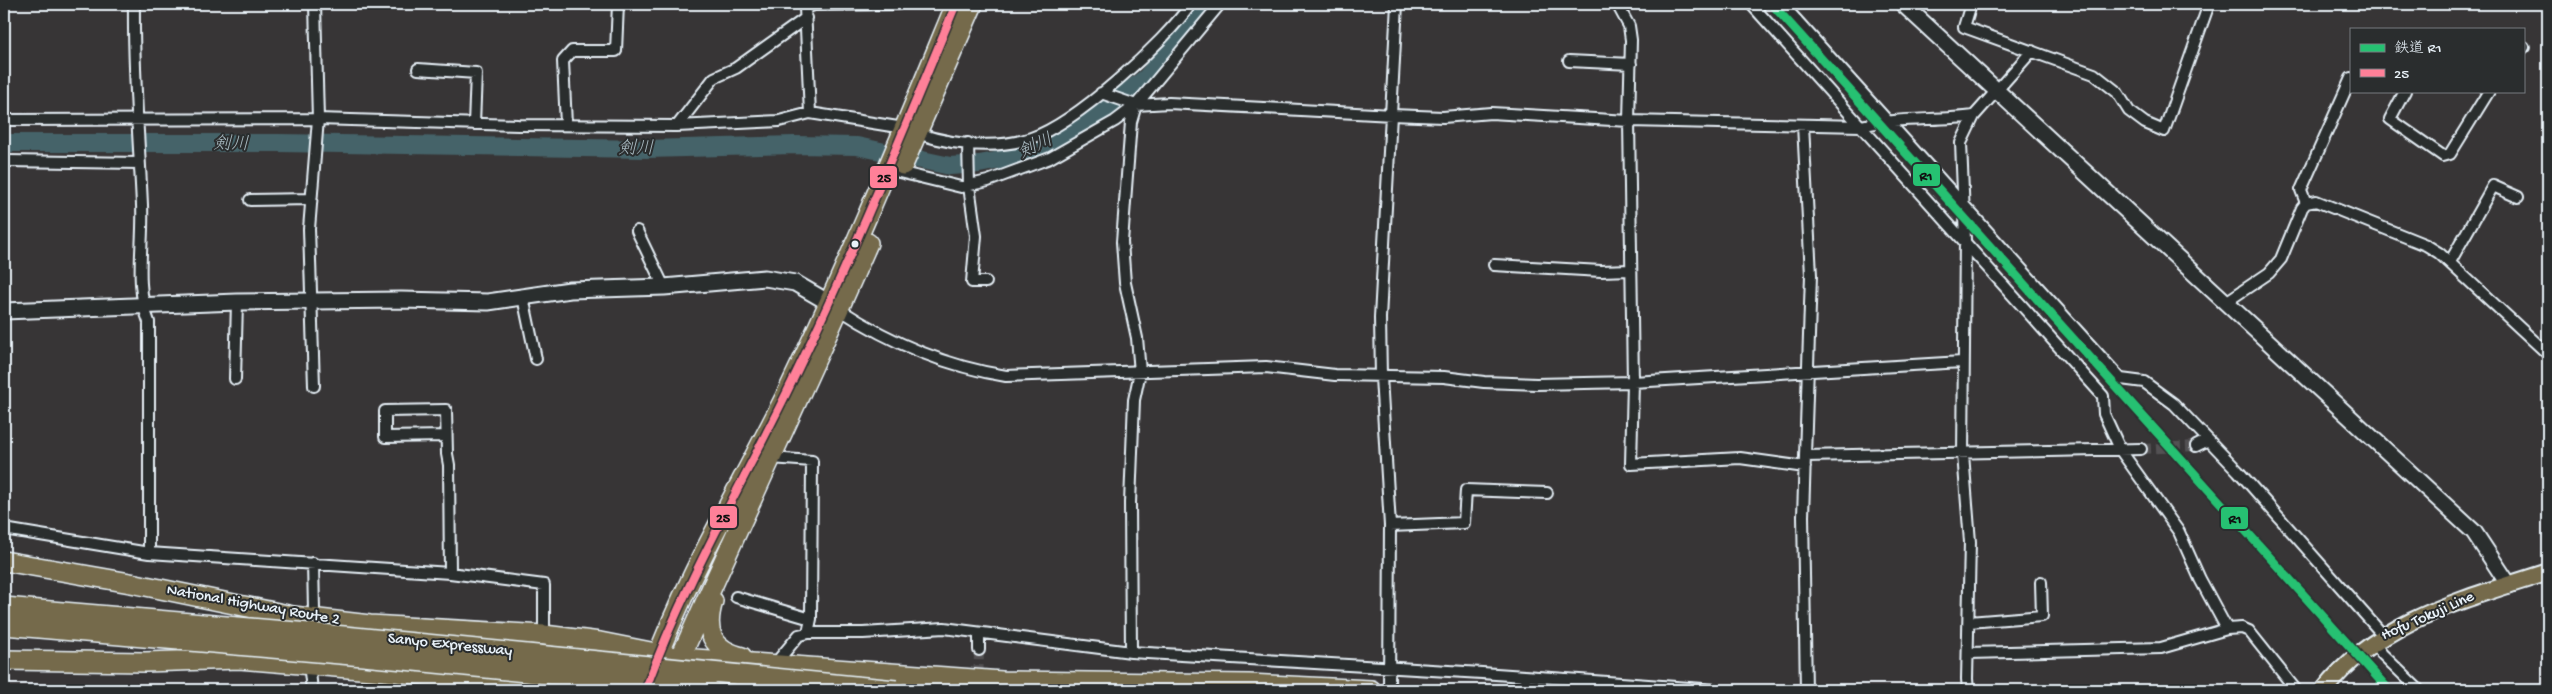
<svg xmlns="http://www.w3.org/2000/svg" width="2552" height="694" font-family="'Gochi Hand','Klee One',sans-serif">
  <rect width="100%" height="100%" fill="#373536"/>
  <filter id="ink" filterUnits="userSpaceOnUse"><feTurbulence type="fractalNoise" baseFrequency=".02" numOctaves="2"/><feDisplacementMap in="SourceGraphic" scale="10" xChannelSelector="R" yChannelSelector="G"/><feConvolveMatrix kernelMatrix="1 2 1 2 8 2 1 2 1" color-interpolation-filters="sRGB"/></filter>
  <g filter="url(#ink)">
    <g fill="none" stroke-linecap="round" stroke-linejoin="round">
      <path stroke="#456369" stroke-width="18" d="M4 143H278L647 149 794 145 857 146 950 166 979 164 1022 156 1093 118 1146 78 1208 4"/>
      <path stroke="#525153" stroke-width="10" stroke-dasharray="10 5" stroke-linecap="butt" d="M2141 449 2196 446
        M978 690 979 650"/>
      <g stroke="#e8f1f8" stroke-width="14">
        <path id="street" d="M134 4C133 72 139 138 142 205 144 245 134 284 149 322V553
          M802 4 805 8 810 113
          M1617 4 1629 26 1631 40 1629 121 1633 382 1631 464 1740 458 1805 467
          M1751 4 2103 396 2104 414 2121 451 2179 532 2200 579 2227 629
          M1782 4 2121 379 2144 382 2174 404 2238 471 2383 635
          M1971 4 1964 27 2094 74 2117 92 2129 111 2145 123 2164 131 2209 4
          M805 8 814 5 898 4
          M2523 48 2524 47
          M1569 61 1631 64
          M418 69 476 73 474 124
          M2405 91 2390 119 2443 156 2450 154 2489 91
          M1101 93 1136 105 1169 103 1392 115 1443 117 1491 113 1629 121 1861 126C1898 117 1936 121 1974 116
          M4 120 318 119 518 125 677 126 779 121 810 113 904 128C941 144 993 151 1031 138 1076 123 1164 43 1191 4
          M566 125 563 61 572 51H616L618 4
          M1803 125 1811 275 1803 516 1806 690
          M677 126 714 78 736 68 806 18
          M968 143 969 186 976 236 972 282H986
          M7 161 139 163
          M899 172 961 187 988 181 1050 158 1115 121 1136 105 1220 4
          M250 200 311 199
          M2306 203 2301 190 2351 78
          M637 231 664 287
          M2450 262 2493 186 2518 197
          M1494 265 1601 271 1631 270
          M523 297 536 359
          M2226 302 2269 273 2281 259 2302 208 2306 203 2316 201 2426 245 2439 253 2548 354
          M839 309C891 343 944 366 1006 376L1266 367 1335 375 1444 377 1484 382 1536 384 1633 382 1962 362
          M235 379 237 302
          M314 386 309 229 318 119 315 4
          M446 436 385 437V411L446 410 447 454 449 465 450 573
          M2196 446 2208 440
          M1806 456 2141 449
          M771 458 812 461 811 619 808 633
          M1390 526 1464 523 1466 490 1547 493
          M4 529 149 553 450 573 544 585V635
          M313 563 314 610
          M736 597 811 619
          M1969 622 2042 616 2041 582
          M2373 642 2382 654 2419 690
          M979 650V633
          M1131 652 1130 503 1134 400 1140 372 1137 338 1125 283 1122 242 1131 122 1136 105
          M1969 653 2161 648 2227 629 2242 628 2249 631 2296 690
          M775 664 799 635 808 633H863L944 628 1131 652 1482 673 1717 690
          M310 672 312 690
          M1389 690 1390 526 1381 377 1380 318 1397 4
          M1968 690 1967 679 1970 542 1963 454 1965 240 1961 143 1974 116 2032 51"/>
      </g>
      <g stroke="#e8f1f8" stroke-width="19">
        <path id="secondary" d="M1903 4 2474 532 2509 585
          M4 311 237 302 401 300 488 302 570 290 664 287 765 278 795 283 838 308"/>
      </g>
      <g stroke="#e8f1f8" stroke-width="20">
        <path id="primary" d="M2324 690C2379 619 2467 599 2548 572"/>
      </g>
      <g stroke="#e8f1f8" stroke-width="22">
        <path id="highway" d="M903 165 973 4
          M4 561 136 584 293 616 370 625 544 635 600 642 681 658 1002 681 1249 684 1371 690
          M713 601C704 631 711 649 742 657
          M4 660 145 662 239 659 396 672 552 690
          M654 666C689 570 743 483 788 391 849 264 902 134 956 4
          M676 668C738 526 806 385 868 243
          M695 670 711 681 731 690"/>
      </g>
      <use href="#street" stroke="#2a2d2e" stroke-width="10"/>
      <use href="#secondary" stroke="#2a2d2e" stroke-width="15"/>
      <use href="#primary" stroke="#746b4b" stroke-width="16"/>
      <use href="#highway" stroke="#746b4b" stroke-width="19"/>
      <g stroke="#e8f1f8" stroke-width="22" stroke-linecap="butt">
        <path id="highway-bridge" d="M4 607 344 636 896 690
          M4 625 363 656 710 690"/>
      </g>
      <use href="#highway-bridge" stroke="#746b4b" stroke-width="19"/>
      <g stroke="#2a2d2e" stroke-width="11">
        <path id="bus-1" d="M646 688C684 584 739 490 787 392 849 265 902 134 956 4"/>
      </g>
      <use href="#bus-1" stroke="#ff8098" stroke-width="8"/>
      <g stroke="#2a2d2e" stroke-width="12">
        <path id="rail-1" d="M1772 4 2389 690"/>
      </g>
      <use href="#rail-1" stroke="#26c172" stroke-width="9"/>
    </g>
  </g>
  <circle fill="#e8f1f8" stroke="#2a2d2e" stroke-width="2" cx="855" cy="244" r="4.5"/>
  <g text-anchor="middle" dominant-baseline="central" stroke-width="4" stroke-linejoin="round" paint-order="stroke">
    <g font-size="16" fill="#e8f1f8" stroke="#2a2d2e">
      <text transform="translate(253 606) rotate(10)">National Highway Route 2</text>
      <text transform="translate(2428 617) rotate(-24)">Hofu Tokuji Line</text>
      <text transform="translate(450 646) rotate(6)">Sanyo Expressway</text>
    </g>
    <g font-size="18" font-style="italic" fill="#a7b8bf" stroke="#2a2d2e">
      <text transform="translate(231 145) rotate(1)">剣川</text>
      <text transform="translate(1036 147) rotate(-25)">剣川</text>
      <text x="636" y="149">剣川</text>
    </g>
  </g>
  <g stroke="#2a2d2e" stroke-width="2">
    <rect x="1912" y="163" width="29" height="24" rx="5" fill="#26c172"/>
    <rect x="869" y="165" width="29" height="24" rx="5" fill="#ff8098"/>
    <rect x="709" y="505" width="29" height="24" rx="5" fill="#ff8098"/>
    <rect x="2220" y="506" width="29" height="24" rx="5" fill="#26c172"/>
  </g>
  <g font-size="14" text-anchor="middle" font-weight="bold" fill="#111">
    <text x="1926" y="180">R1</text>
    <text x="884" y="182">25</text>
    <text x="723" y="522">25</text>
    <text x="2235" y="523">R1</text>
  </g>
  <rect width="2552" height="694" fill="none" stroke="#2a2d2e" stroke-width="20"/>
  <rect x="10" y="10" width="2532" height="674" fill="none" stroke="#e8f1f8" stroke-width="2" filter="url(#ink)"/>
  <rect x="2350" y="28" width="175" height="65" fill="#2a2d2e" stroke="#767b7f"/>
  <rect x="2360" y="44" width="25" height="8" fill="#26c172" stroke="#767b7f"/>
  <text x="2394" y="52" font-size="15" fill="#e8f1f8">鉄道 R1</text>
  <rect x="2360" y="69" width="25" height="8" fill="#ff8098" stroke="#767b7f"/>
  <text x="2394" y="78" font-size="15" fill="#e8f1f8">25</text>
</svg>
